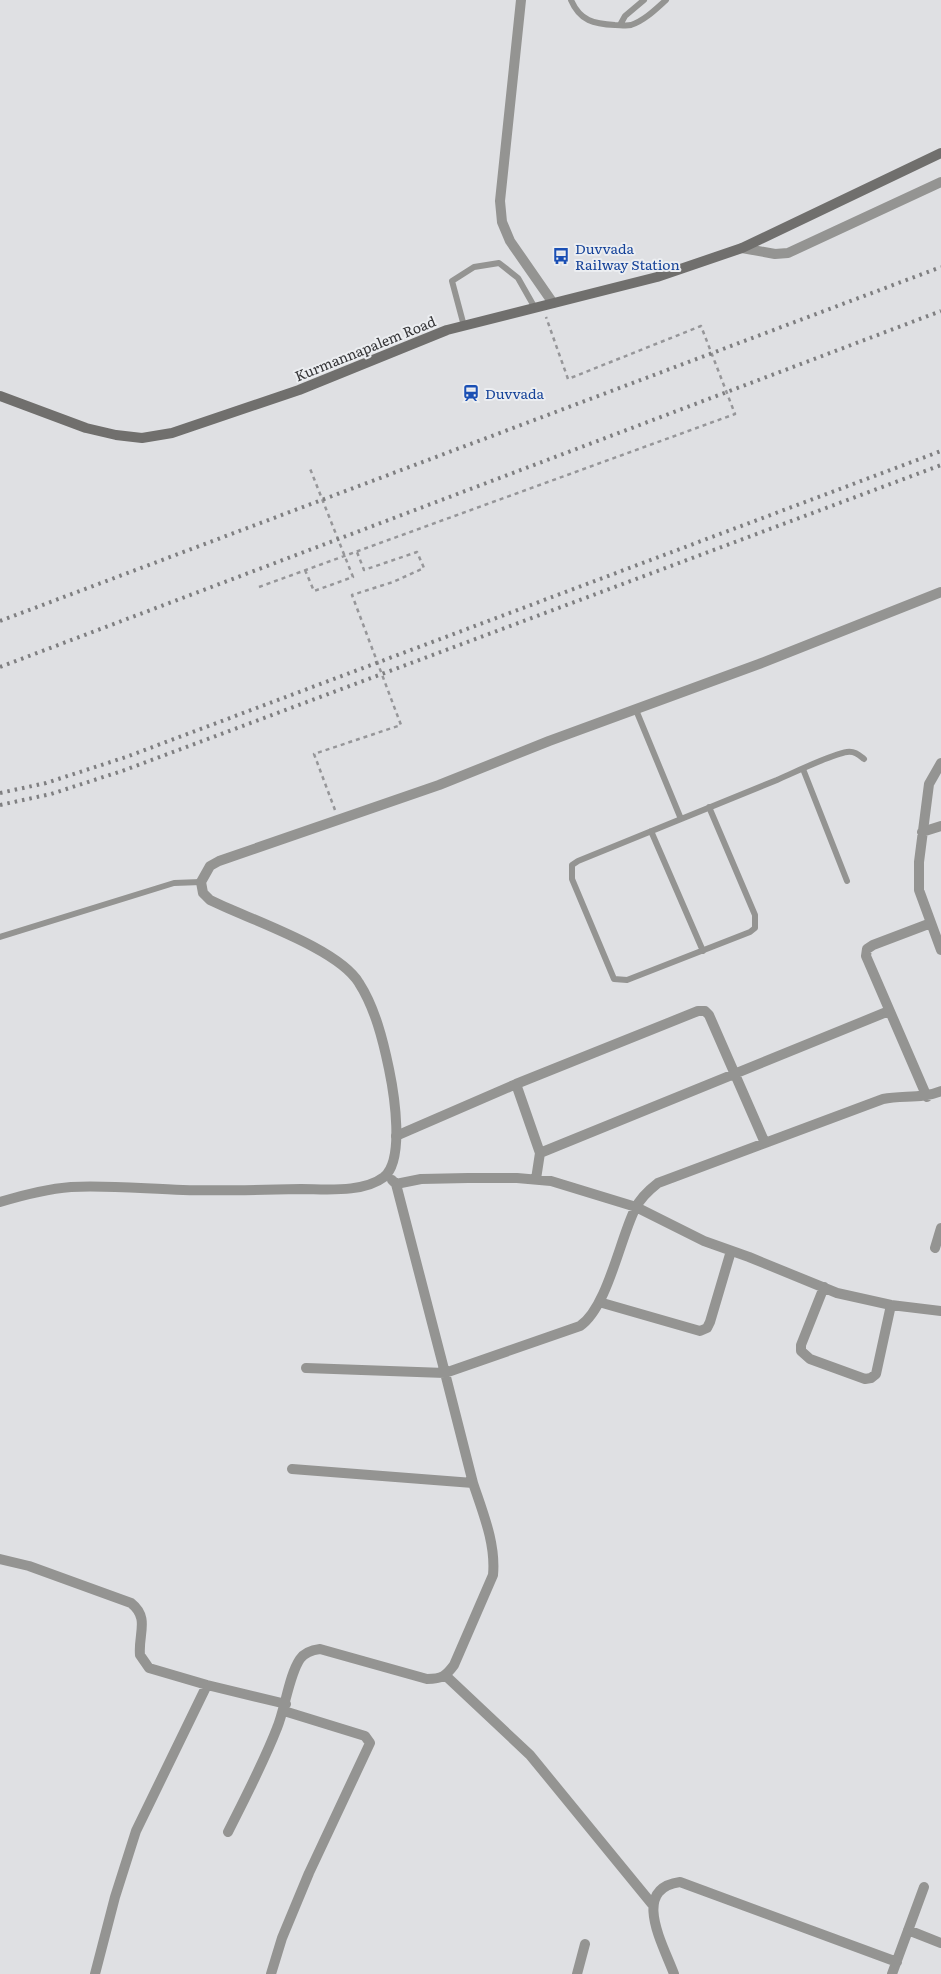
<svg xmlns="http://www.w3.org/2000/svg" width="941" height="1974" font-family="Literata,serif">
  <rect width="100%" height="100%" fill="#dfe0e3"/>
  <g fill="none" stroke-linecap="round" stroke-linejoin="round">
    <path stroke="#969699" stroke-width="2.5" stroke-dasharray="4 4" stroke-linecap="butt" d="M305 570 314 591 353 577 309 466
      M259 587 735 414 701 326 568 379 546 317
      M335 810 314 754 401 725 352 595 393 582 424 568 417 552 364 570 357 552"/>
    <path stroke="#949492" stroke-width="6" d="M571 0C580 21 594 24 615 25 620 25 626 26 631 25 644 21 656 9 666 0
      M620 25 625 16 644 0
      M464 326 452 281 474 267 499 263 518 278 535 308
      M636 710 681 819
      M803 769 847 881
      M709 807 755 915V928L750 932 627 980 614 979 572 879V865L578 861C644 834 710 807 777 780 793 773 832 754 847 752 855 751 859 755 864 759
      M651 831 703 951
      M0 937 174 883 201 882"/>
    <path stroke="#949492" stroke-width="10" d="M941 763 929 784 919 862V890L941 950
      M922 832 941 826
      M516 1084 540 1153 536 1179
      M927 1097 866 956 867 949 873 945 931 923
      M396 1136 516 1084 698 1011H705L709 1015 765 1143
      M540 1153 889 1011
      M392 1180 396 1184 421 1179 468 1178H517L551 1181 636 1207 704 1241 749 1257 837 1293 891 1305 941 1311
      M396 1184 445 1373 580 1326C607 1308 620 1239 635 1209 640 1198 649 1190 658 1183L883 1099C903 1095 922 1099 941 1091
      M935 1248 941 1228
      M824 1287 801 1345V1351L810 1359 865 1379 871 1378 876 1374 891 1305
      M599 1302 700 1331 707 1328 710 1322 731 1251
      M292 1469 473 1483 445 1373 306 1368
      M0 1559 29 1566 131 1603C150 1618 138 1634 140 1655L149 1668 207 1685 286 1704
      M446 1676 530 1755 652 1904
      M228 1832C245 1798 263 1764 277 1728 285 1709 289 1675 300 1659 305 1652 312 1650 320 1649L427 1679C442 1679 446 1676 454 1665L493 1575C496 1544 483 1513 473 1483
      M908 1930 941 1943
      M95 1974 115 1897 136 1831 207 1685
      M271 1974 282 1938 309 1873 370 1743 365 1736 284 1711
      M577 1974 585 1944
      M674 1974C664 1946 630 1889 680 1882L897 1962
      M892 1974 924 1887"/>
    <path stroke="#949492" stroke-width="10" d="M521 0 500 201 502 222 510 241 553 303
      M742 248 775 254 788 253 941 182
      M0 1202C23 1195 47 1189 71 1187 108 1185 146 1189 183 1190 222 1191 262 1190 301 1189 326 1189 363 1193 384 1177 405 1160 394 1093 389 1069 383 1040 375 1008 359 983 338 948 248 919 210 900L203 893 201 882 210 866 219 861 439 785 549 741 759 664 941 592"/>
    <path stroke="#706f6d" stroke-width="10" d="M0 396 86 428 116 435 142 438 172 433 299 390 447 330 657 277 742 248 941 153"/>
    <path stroke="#7f7f81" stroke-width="4" stroke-dasharray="2.5 5" stroke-linecap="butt" d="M0 621 941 267
      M0 667 941 311
      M0 793 46 783 126 757 941 451
      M0 805 51 794 122 771 941 465"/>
  </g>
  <defs>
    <g id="bus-bare" transform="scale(1.35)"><path d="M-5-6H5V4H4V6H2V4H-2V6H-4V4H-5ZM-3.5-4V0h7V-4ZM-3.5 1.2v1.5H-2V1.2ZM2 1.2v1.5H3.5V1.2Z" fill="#1a4fb4" stroke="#eceef1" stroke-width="2.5" paint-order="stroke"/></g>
    <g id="station-bare" transform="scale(1.35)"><path d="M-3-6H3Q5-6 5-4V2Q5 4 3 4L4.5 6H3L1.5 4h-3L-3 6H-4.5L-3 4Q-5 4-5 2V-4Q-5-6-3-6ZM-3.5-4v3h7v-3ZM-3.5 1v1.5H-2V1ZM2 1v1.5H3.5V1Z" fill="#1a4fb4" stroke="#eceef1" stroke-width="2.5" paint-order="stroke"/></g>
  </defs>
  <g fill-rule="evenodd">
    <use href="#bus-bare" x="561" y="256"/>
    <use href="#station-bare" x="471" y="393"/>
  </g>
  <g text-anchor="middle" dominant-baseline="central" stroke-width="4" stroke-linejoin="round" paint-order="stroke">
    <g font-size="14" fill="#164399" stroke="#eceef1" text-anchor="start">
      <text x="575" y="248">Duvvada<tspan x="575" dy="16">Railway Station</tspan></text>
      <text x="485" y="393">Duvvada</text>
    </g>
    <g font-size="14" fill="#353537" stroke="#eceef1">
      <text transform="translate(365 348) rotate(-22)">Kurmannapalem Road</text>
    </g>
  </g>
</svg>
